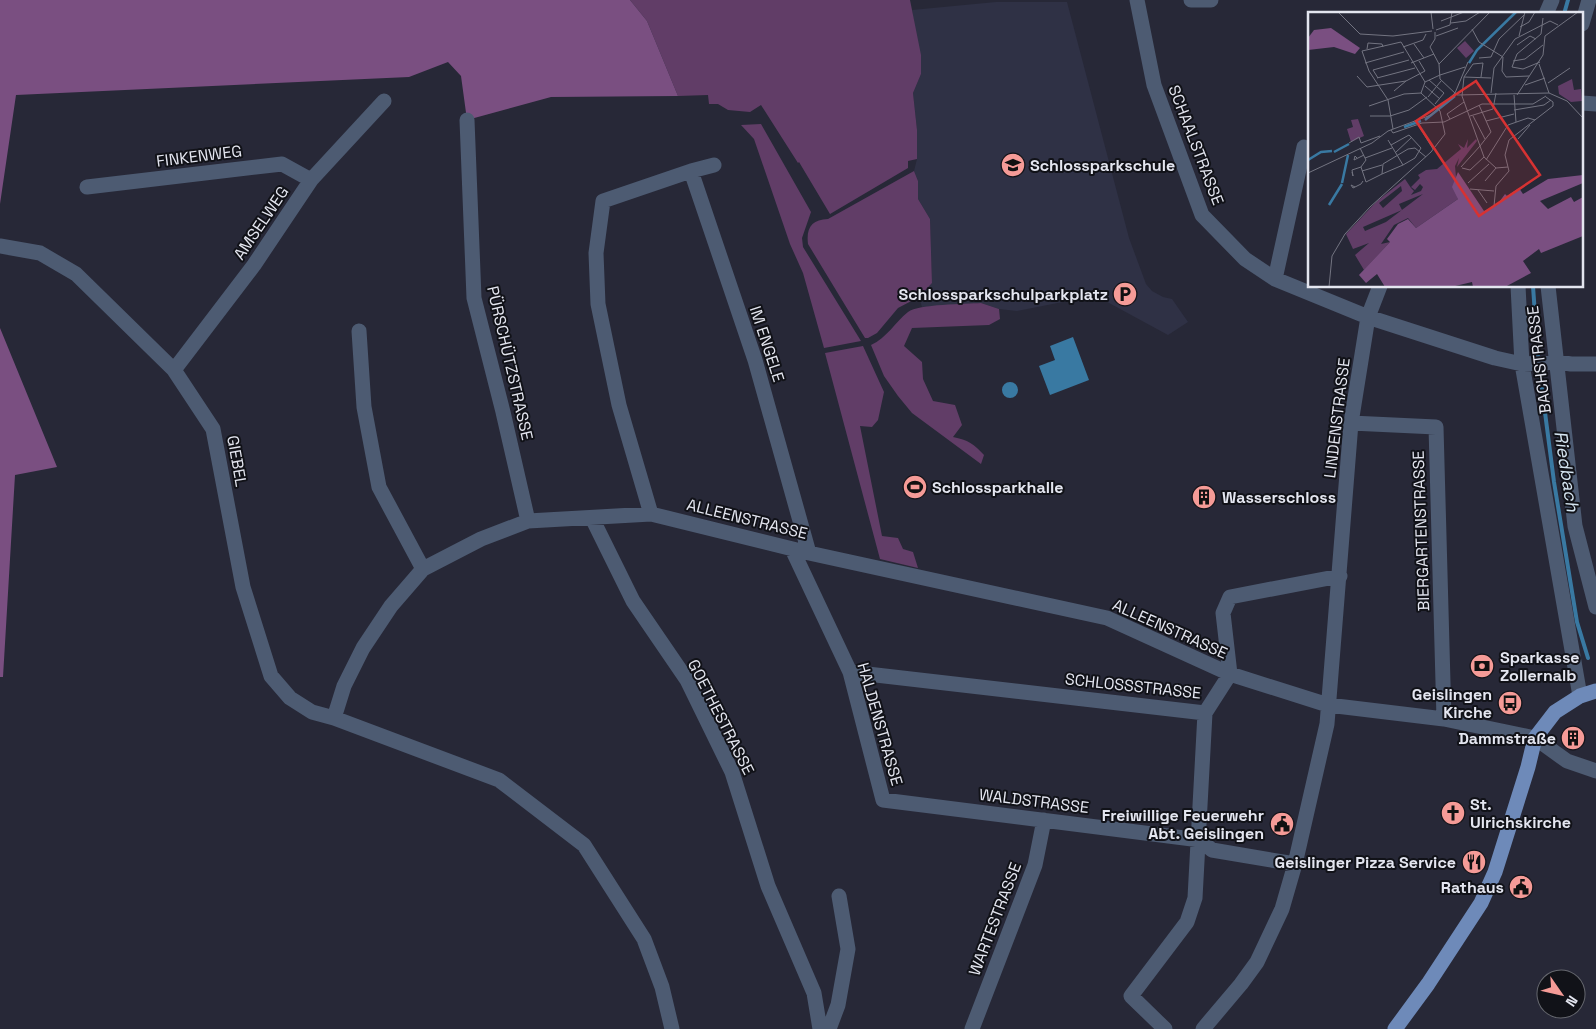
<svg xmlns="http://www.w3.org/2000/svg" width="1596" height="1029" font-family="'Space Grotesk',sans-serif">
  <rect width="100%" height="100%" fill="#272837"/>
  <path fill="#2f3145" d="M996 2H1067L1129 238 1146 284 1152 291 1163 297 1172 299 1188 322 1168 335 1087 291 1083 298 1017 311 999 309 981 303 922 307 919 297 932 283 930 219 918 199V181L914 171 917 159V130L913 93 921 74 912 10Z"/>
  <path fill="#613d67" d="M630 0H910L921 55V74L913 93 917 130V159L908 161V168L830 214 799 162 798 163 761 105 750 112 728 110 718 104H709L708 95 678 96 647 21Z
    M761 124 811 212 802 238 803 247 861 341 824 348 803 273 790 244 754 139 741 125Z
    M914 171 918 181V199L930 219 932 283 919 297 898 308 877 333 868 338H865L808 244C806 227 812 220 828 219Z
    M981 303 999 309 1000 319 989 325 912 328 904 346 922 362 923 379 933 401 955 405 962 425 953 437C968 440 974 444 984 455L981 464 912 413 898 396 884 376 871 345C887 338 895 322 908 312 919 304 965 304 981 303Z
    M863 346 884 392 878 420 872 427 860 426 882 536 898 538 903 549 913 552 918 568 880 559 825 353Z"/>
  <path fill="#7a4f81" d="M0 0H630L647 21 678 96 551 97 467 120 461 76 448 62 409 77 16 95 0 204Z
    M0 328 57 467 15 475 3 677H0Z"/>
  <path fill="#3979a2" d="M1073 337 1089 380 1050 395 1039 366 1055 360 1050 346Z
    M1002 390a8 8 0 1 1 16 0a8 8 0 1 1-16 0Z"/>
  <g fill="none" stroke-linecap="round" stroke-linejoin="round">
    <path stroke="#3979a2" stroke-width="4" d="M1564 14 1568 0
      M1533 286 1538 359
      M1539 366 1554 482 1577 622 1588 658"/>
    <path stroke="#4d5b72" stroke-width="15" d="M1137 0 1154 85 1202 215 1245 259 1275 279 1368 317 1495 358 1522 364 1558 362 1571 364H1596
      M1191 0H1211
      M1546 14 1552 0
      M1582 24 1589 0
      M1582 103 1596 104
      M467 120 474 298 503 412 528 521
      M714 165 691 171 755 360 809 553
      M87 187 282 164 311 180
      M0 246 40 253 76 274 174 370 213 429 243 587 271 676 290 698 312 712 334 718 499 780 584 845 644 939 662 987 672 1029
      M1275 279 1304 147
      M1518 286 1522 364 1580 696
      M1548 286 1575 526 1596 607
      M359 331 364 407 379 487 423 569
      M174 370 254 265 311 180 384 101
      M1351 423 1436 427 1444 719
      M651 514 619 405 598 304 596 253 603 201 691 171
      M592 518 633 601 687 680 732 772 768 886 814 993 820 1029
      M792 549 850 672 883 800 1200 840 1212 850 1295 864
      M850 672 1205 713
      M1230 674 1223 613 1230 597 1340 576
      M334 718 344 686 363 648 391 606 423 569 481 539 528 521 651 514 809 553 1107 618 1230 674 1328 705 1444 719 1535 738 1567 761 1596 771
      M829 1029 838 1005 848 949 839 896
      M972 1029 1035 865 1044 820
      M1165 1029 1131 996 1187 922 1195 898 1205 713 1230 674
      M1203 1029 1241 984 1257 962 1282 909 1295 864 1327 724 1351 423 1368 317 1380 286"/>
    <path stroke="#6e8ab9" stroke-width="15" d="M1395 1029 1428 984 1481 903 1495 872 1528 767 1535 738 1555 712 1580 696 1596 691"/>
  </g>
  <defs>
    <g id="school-disc" transform="scale(1.25)"><circle r="9.5" fill="#f59b97" stroke="#111218"/><path d="M0-5L7-2L0 1L-7-2ZM-4 1L0 2.5L4 1V4Q0 6-4 4Z" fill="#111"/></g>
    <g id="parking-disc" transform="scale(1.25)"><circle r="9.5" fill="#f59b97" stroke="#111218"/><path d="M-3.5-5.5H1a3.5 3.5 0 0 1 0 7H-1V5.5H-3.5ZM-1-3.4V-.6H.8a1.4 1.4 0 0 0 0-2.8Z" fill="#111"/></g>
    <g id="stadium-disc" transform="scale(1.25)"><circle r="9.5" fill="#f59b97" stroke="#111218"/><path d="M0-5a6.5 5 0 1 0 0 10a6.5 5 0 1 0 0-10ZM-3.5-1.8h7v3.6h-7Z" fill="#111"/></g>
    <g id="building-disc" transform="scale(1.25)"><circle r="9.5" fill="#f59b97" stroke="#111218"/><path d="M-4-6H4V6H1V3H-1V6H-4ZM-2.5-4.3h1.7v1.8h-1.7ZM.8-4.3h1.7v1.8H.8ZM-2.5-1h1.7V.8h-1.7ZM.8-1h1.7V.8H.8Z" fill="#111"/></g>
    <g id="bank-disc" transform="scale(1.25)"><circle r="9.5" fill="#f59b97" stroke="#111218"/><path d="M-6-4H6V4H-6ZM0-2.3a2.3 2.3 0 1 0 0 4.6a2.3 2.3 0 1 0 0-4.6Z" fill="#111"/></g>
    <g id="bus-disc" transform="scale(1.25)"><circle r="9.5" fill="#f59b97" stroke="#111218"/><path d="M-5-6H5V4H4V6H2V4H-2V6H-4V4H-5ZM-3.5-4V0h7V-4ZM-3.5 1.2v1.5H-2V1.2ZM2 1.2v1.5H3.5V1.2Z" fill="#111"/></g>
    <g id="church-disc" transform="scale(1.25)"><circle r="9.5" fill="#f59b97" stroke="#111218"/><path d="M-1.2-6h2.4v3.5h3.3v2.4h-3.3V6h-2.4V-.1h-3.3v-2.4h3.3Z" fill="#111"/></g>
    <g id="civic-disc" transform="scale(1.25)"><circle r="9.5" fill="#f59b97" stroke="#111218"/><path d="M-.6-6.5H3V-4.5H.6V-3L4-1V1h2V6H-6V1h2V-1L-.6-3ZM-1.2 2.5V6h2.4V2.5Z" fill="#111"/></g>
    <g id="restaurant-disc" transform="scale(1.25)"><circle r="9.5" fill="#f59b97" stroke="#111218"/><path d="M-5-6h1v4h1v-4h1v4h1v-4h1v5L-1.5 .5V6h-2V.5L-5-1ZM5-6V6H3V1.5H1.5Q1.5-4 5-6Z" fill="#111"/></g>
  </defs>
  <g fill-rule="evenodd">
    <use href="#school-disc" x="1013" y="165"/>
    <use href="#parking-disc" x="1125" y="294"/>
    <use href="#stadium-disc" x="915" y="487"/>
    <use href="#building-disc" x="1204" y="497"/>
    <use href="#bank-disc" x="1482" y="666"/>
    <use href="#bus-disc" x="1510" y="703"/>
    <use href="#building-disc" x="1573" y="738"/>
    <use href="#church-disc" x="1453" y="813"/>
    <use href="#civic-disc" x="1282" y="824"/>
    <use href="#restaurant-disc" x="1474" y="862"/>
    <use href="#civic-disc" x="1521" y="887"/>
  </g>
  <g text-anchor="middle" dominant-baseline="central" stroke-width="4" stroke-linejoin="round" paint-order="stroke">
    <g font-size="16" fill="#e4e6f0" stroke="#111218">
      <text transform="translate(1196 145) rotate(69)">SCHAALSTRASSE</text>
      <text transform="translate(199 156) rotate(-7)">FINKENWEG</text>
      <text transform="translate(261 223) rotate(-56)">AMSELWEG</text>
      <text transform="translate(767 344) rotate(72)">IM ENGELE</text>
      <text transform="translate(1539 360) rotate(-97)">BACHSTRASSE</text>
      <text transform="translate(510 363) rotate(77)">PÜRSCHÜTZSTRASSE</text>
      <text transform="translate(1337 418) rotate(-83)">LINDENSTRASSE</text>
      <text transform="translate(237 461) rotate(80)">GIEBEL</text>
      <text transform="translate(747 519) rotate(14)">ALLEENSTRASSE</text>
      <text transform="translate(1421 531) rotate(-92)">BIERGARTENSTRASSE</text>
      <text transform="translate(1170 629) rotate(24)">ALLEENSTRASSE</text>
      <text transform="translate(1133 686) rotate(6)">SCHLOSSSTRASSE</text>
      <text transform="translate(721 717) rotate(63)">GOETHESTRASSE</text>
      <text transform="translate(880 724) rotate(74)">HALDENSTRASSE</text>
      <text transform="translate(1034 801) rotate(7)">WALDSTRASSE</text>
      <text transform="translate(995 919) rotate(-69)">WARTESTRASSE</text>
    </g>
    <g font-size="16" font-weight="bold" fill="#e4e6f0" stroke="#111218" text-anchor="end">
      <text x="1030" y="165" text-anchor="start">Schlossparkschule</text>
      <text x="1108" y="294">Schlossparkschulparkplatz</text>
      <text x="932" y="487" text-anchor="start">Schlossparkhalle</text>
      <text x="1222" y="497" text-anchor="start">Wasserschloss</text>
      <text x="1500" y="657" text-anchor="start">Sparkasse<tspan x="1500" dy="18">Zollernalb</tspan></text>
      <text x="1492" y="694">Geislingen<tspan x="1492" dy="18">Kirche</tspan></text>
      <text x="1556" y="738">Dammstraße</text>
      <text x="1470" y="804" text-anchor="start">St.<tspan x="1470" dy="18">Ulrichskirche</tspan></text>
      <text x="1264" y="815">Freiwillige Feuerwehr<tspan x="1264" dy="18">Abt. Geislingen</tspan></text>
      <text x="1456" y="862">Geislinger Pizza Service</text>
      <text x="1504" y="887">Rathaus</text>
    </g>
    <g font-size="18" font-style="italic" fill="#d5e5f1" stroke="#111218">
      <text transform="translate(1567 471) rotate(81)">Riedbach</text>
    </g>
  </g>
  <g transform="translate(1308 12)">
    <rect width="275" height="275" fill="#272837"/>
    <path d="M157 29 166 39 158 46 149 36ZM264 67 266 78 273 77 274 89 263 90 251 82 250 74ZM50 107 56 124 43 130 39 117 45 115 43 108ZM160 127 159 136 168 127 169 129 149 155 151 146 147 154 150 187 108 216 100 206 86 213 73 232 82 230 56 258 47 243 61 231 45 237 38 222 68 190 97 167 103 176 106 179 103 183 113 179 115 175 112 172 107 178 103 175 112 166 110 163 118 158 129 157 153 137 150 132 156 136ZM93 174 94 179 75 196 71 191ZM115 182 78 210 57 219 55 215 94 198 91 192Z" fill="#613d67" fill-rule="evenodd"/>
    <path d="M23 16 52 36 47 42 26 35 0 38V26L6 18ZM150 160 176 199 189 193 197 182 199 184 211 176 215 182 240 167 275 163V171L232 189 240 197 263 185 266 190 275 185V224L233 241 231 237 215 249 223 261 197 275H165L164 270 143 275H77L69 262 58 271 51 263 82 230 79 227 90 212 100 207 108 216 150 187 144 175Z" fill="#7a4f81"/>
    <path fill="none" stroke="#3979a2" stroke-width="2.5" d="M161 51 169 38 208 0M117 108 147 84M96 115 113 109M26 140 41 132M0 148 13 140 24 139M34 171 40 143M21 193 34 172"/>
    <path fill="none" stroke="#737481" stroke-width="1" d="M30 0 52 22 85 24 124 19M123 0 125 17M133 9 156 0M143 11 158 9 172 0M212 15 221 10 227 0M164 17 171 30 195 45 194 59 198 65 221 64M128 18 142 13 144 0M127 20V27L122 35 131 52 132 67 149 83 241 81 259 89 275 106M128 24 150 16M211 24 217 0M106 32 116 46M209 33 222 24 228 27M95 35 115 28 118 22M59 37 60 31 74 32 75 35M171 46 183 45 191 27 216 3M205 49 217 47 235 33M232 50 215 57 204 55 209 42 233 22 235 6M57 51 96 40M103 51 126 42M131 52 182 0M231 52 241 81M132 63 157 55M49 64 59 75 98 69 117 59 111 49M156 65 183 66M173 65 175 51 165 52 156 65 154 84 176 145 188 156 200 155M69 66 107 56M70 66 65 58 101 48M121 68 136 81 127 92M240 71 262 56M217 73 237 66M117 74 132 87M86 79 98 69M113 81 117 70 132 63M183 81 186 56 207 27 242 9 250 13M206 83 208 110M209 83 235 43 237 24 270 0M120 85 133 69M171 93 183 120 172 134M206 98 236 93 243 88M62 104H82L101 98 119 85M162 104 185 97 188 81M165 104 177 127M142 107 139 102 156 90M178 109 206 102M109 111 125 137M114 111 136 110 174 92H225L238 84M85 117 80 88 61 59 54 39 93 30 117 70M83 118 85 121 114 111M210 127 222 113M80 128 95 153 107 146 113 136 101 123 83 133M41 131 51 125 53 131 72 124M52 136 58 148 53 155 58 170 74 162 75 152 100 137 107 136 118 145M87 141 104 125M49 146 47 144 46 148 56 143M57 146 84 136M178 148 200 113 220 106 227 108M153 155 172 134M154 156 162 158 176 145M54 159 74 153M44 160 45 164 44 158 53 155M0 161 64 131 80 119 123 103 147 81 160 50M74 162 95 153M177 169 188 156M160 171 181 152M47 175 43 173 45 176 53 172 55 169M162 177 186 179M170 178 179 191M186 194 188 174 201 159 197 143 201 128 245 94V90L238 85M21 275 24 244 37 222 62 195 123 140 137 122 132 99 113 81 96 82 61 94"/>
    <path fill="#d73232" fill-opacity="0.15" stroke="#d73232" stroke-width="2.5" d="M168 69 232 163 171 204 108 109Z"/>
    <rect width="275" height="275" fill="none" stroke="#e4e6f0" stroke-width="2.5"/>
  </g>
  <g transform="translate(1561 994) rotate(124)"><circle r="24" fill="#111218" stroke="#65676e"/>
  <path d="M0-4L9 19L0 12L-9 19Z" fill="#f59b97"/>
  <text y="-8" font-size="14" font-weight="bold" text-anchor="middle" fill="#e4e6f0">N</text>
  </g>
</svg>
